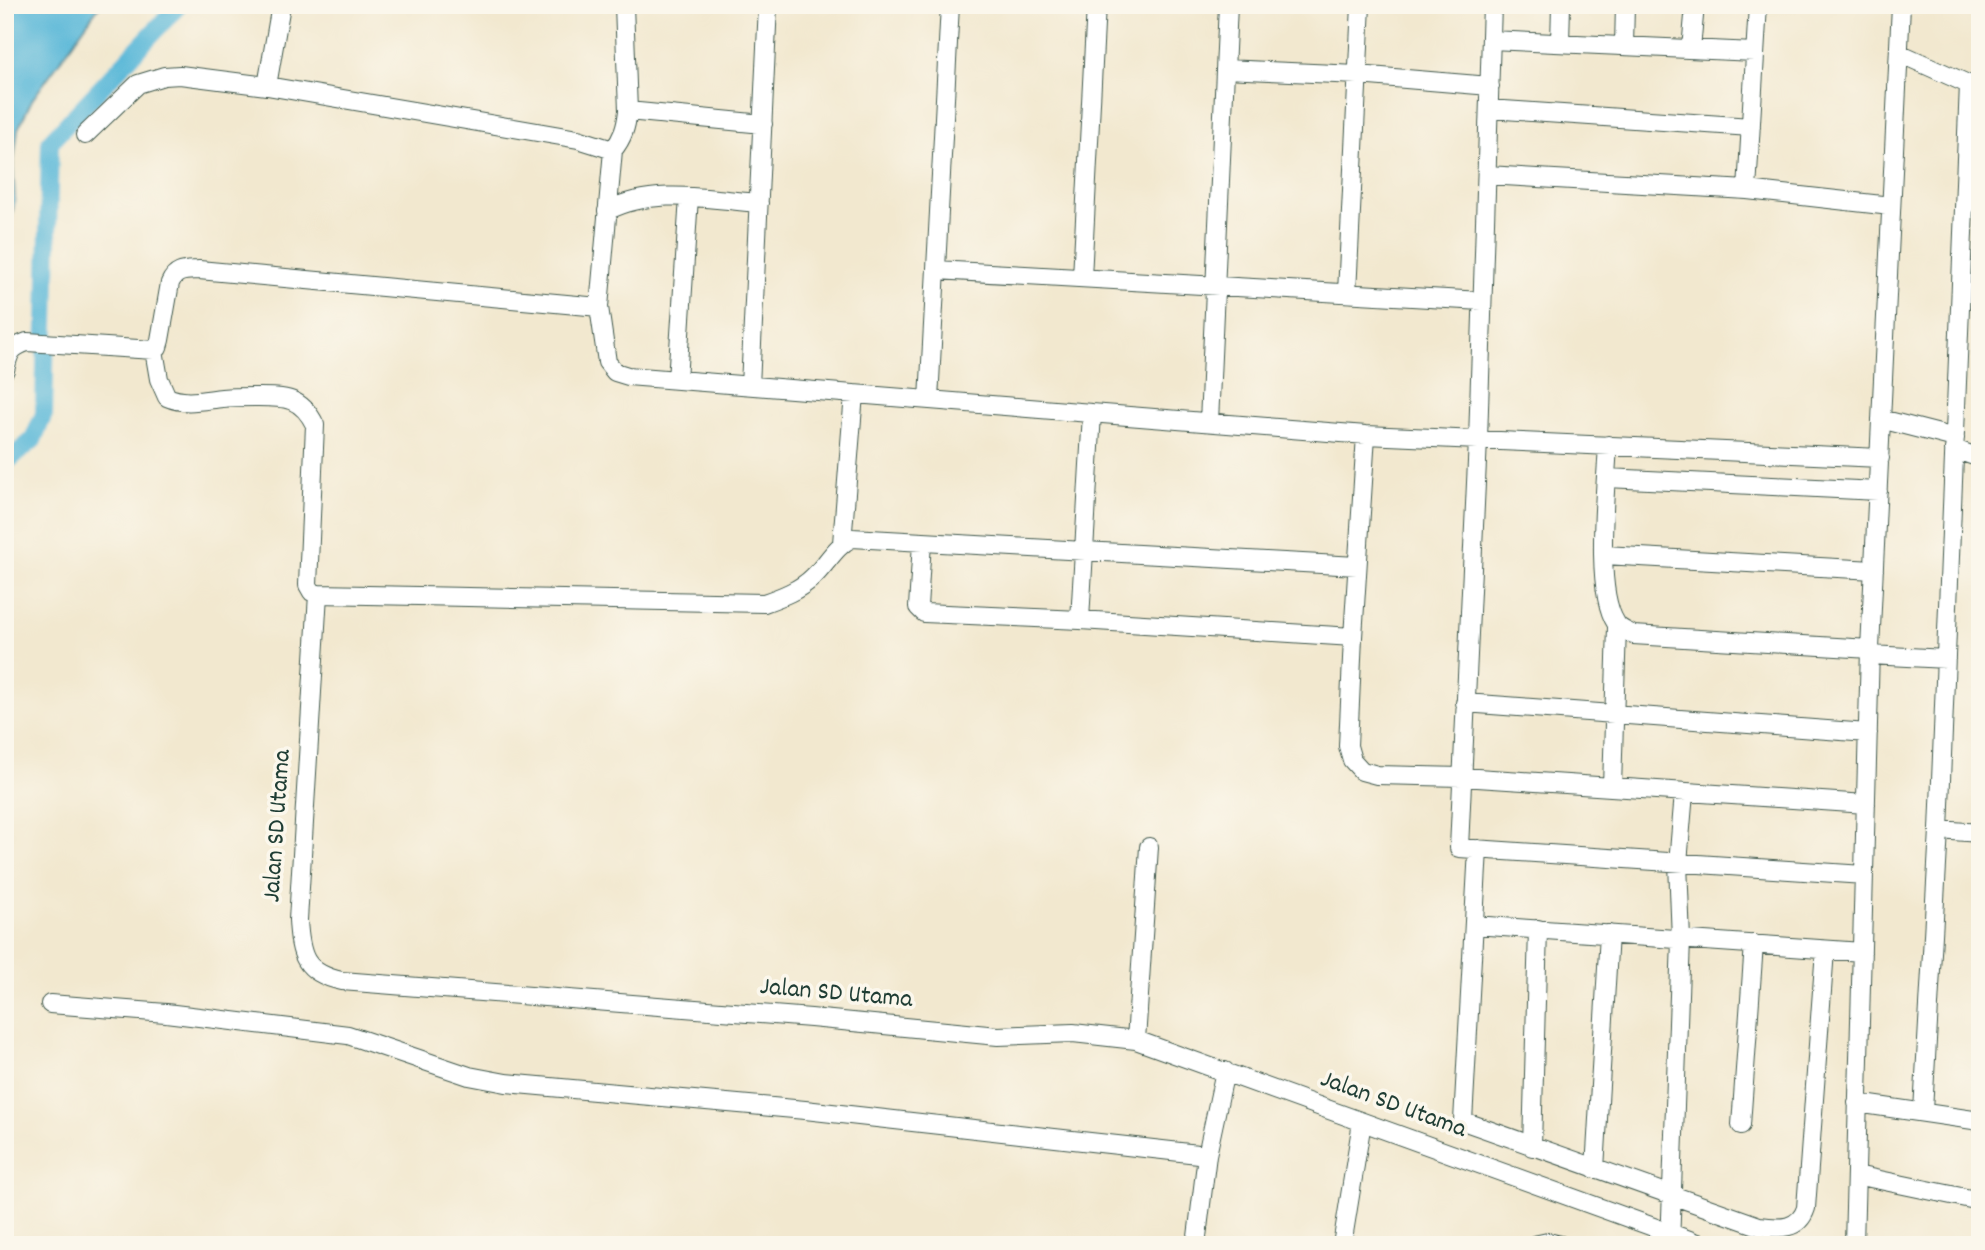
<svg xmlns="http://www.w3.org/2000/svg" width="1985" height="1250" font-family="Dekko,sans-serif">
  <rect width="100%" height="100%" fill="#fbf7ec"/>
  <filter id="ink" filterUnits="userSpaceOnUse"><feTurbulence type="fractalNoise" baseFrequency=".0143" numOctaves="2"/><feDisplacementMap in="SourceGraphic" scale="14" xChannelSelector="R" yChannelSelector="G"/><feConvolveMatrix kernelMatrix="1 2 1 2 8 2 1 2 1" color-interpolation-filters="sRGB"/></filter>
  <filter id="wash" filterUnits="userSpaceOnUse"><feTurbulence type="fractalNoise" baseFrequency=".00686" numOctaves="4" result="noise"/><feDisplacementMap in="SourceGraphic" scale="28" xChannelSelector="R" yChannelSelector="G"/><feGaussianBlur stdDeviation="1.57" result="paint"/><feColorMatrix in="noise" values="0 0 0 0 0 0 0 0 0 0 0 0 0 0 0 0 0 1.4 0 .05"/><feComposite in="paint" operator="in"/></filter>
  <g filter="url(#wash)">
    <rect width="100%" height="100%" fill="#f2e8cf"/>
    <path fill="#5ab8d8" stroke="#3c7a86" stroke-width="2" d="M16 5H100L32 100 18 129 13 167 15 199 5 250V24Z"/>
    <g fill="none" stroke-linecap="round" stroke-linejoin="round">
      <path stroke="#5ab8d8" stroke-width="18" d="M5 463 33 440 44 414 50 142 179 5"/>
    </g>
  </g>
  <g filter="url(#ink)">
    <g fill="none" stroke-linecap="round" stroke-linejoin="round">
      <g stroke="#3f574b" stroke-width="20">
        <path id="minor" d="M1492 5 1478 440 1459 848 1864 875
          M1491 40 1755 52
          M1560 43 1561 5
          M1624 46 1625 5
          M1691 49 1695 5
          M1899 53 1979 89
          M1225 69 1358 75 1490 86
          M267 86 281 5
          M1489 109 1751 127
          M628 111 763 124
          M85 135 138 84 164 76 180 75 267 86 578 139 613 150 599 307 607 362 615 372 628 376 1366 435 1880 458
          M613 150C623 138 626 127 628 111L624 5
          M1487 175 1747 190 1891 206
          M1747 190 1758 5
          M607 211C653 187 708 199 759 203
          M936 270 1482 301
          M1082 278 1096 5
          M1347 293 1361 5
          M154 350 159 379 167 397C185 405 203 400 222 398 233 397 244 397 255 397 284 397 301 396 315 425L308 585 312 592 318 594 764 603C781 597 800 590 813 577 827 564 835 546 852 538L1357 566
          M5 370C9 353 10 348 27 342L154 350 158 347 160 340 170 283C176 269 186 271 199 270L599 307
          M677 380 689 197
          M750 386 768 5
          M929 400 950 5
          M1881 419 1955 438
          M1209 422 1228 5
          M1366 435 1353 637 1348 746 1352 760 1362 771 1377 775 1462 777 1866 804
          M1608 445C1606 487 1594 590 1616 623 1619 629 1627 631 1633 635L1870 649
          M1954 449 1980 458
          M1607 478 1878 491
          M922 542 918 607 924 613 1080 620 1353 637
          M842 543 854 394
          M1604 555 1874 570
          M318 594 298 920C300 955 304 973 342 981L811 1018 998 1036 1073 1033 1136 1040 1703 1245
          M1080 620 1092 413
          M1870 655 1946 659
          M1465 703 1868 733
          M1612 787 1617 627
          M1939 830 1980 833
          M1478 849 1463 1121 1759 1226C1780 1229 1799 1230 1806 1208L1825 950
          M1474 925 1862 952
          M50 1004 166 1013 348 1035 469 1076 506 1083 805 1110 1207 1155
          M1136 1040 1149 847
          M1857 1103 1980 1121
          M1923 1111 1939 830 1969 84
          M1741 1125 1754 944
          M1532 1147 1538 929
          M1595 1169 1609 934
          M1856 1175 1980 1201
          M1196 1245 1207 1155 1225 1071
          M1342 1245 1362 1122
          M1534 1245 1548 1242 1561 1245
          M1670 1245 1681 940 1678 863 1684 793
          M1854 1245 1870 649 1901 5"/>
      </g>
      <use href="#minor" stroke="#fff" stroke-width="18"/>
    </g>
  </g>
  <g text-anchor="middle" dominant-baseline="central" stroke-width="7" stroke-linejoin="round" paint-order="stroke">
    <g font-size="26" fill="#1f3d34" stroke="#fbf7ec">
      <text transform="translate(278 826) rotate(-86)">Jalan SD Utama</text>
      <text transform="translate(836 994) rotate(5)">Jalan SD Utama</text>
      <text transform="translate(1393 1105) rotate(20)">Jalan SD Utama</text>
    </g>
  </g>
  <rect width="1985" height="1250" fill="none" stroke="#fbf7ec" stroke-width="28"/>
</svg>
